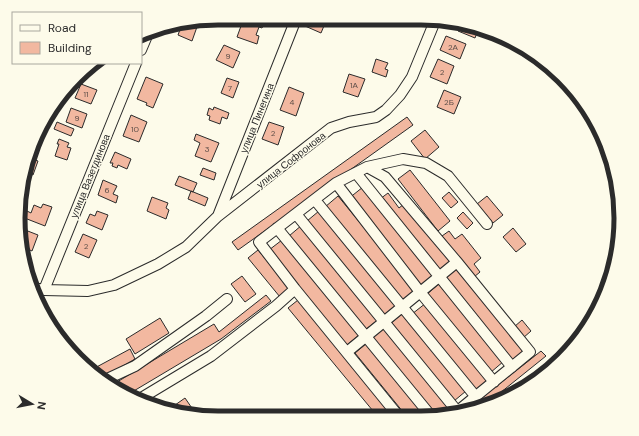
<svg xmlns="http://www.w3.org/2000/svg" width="639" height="436" font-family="'DM Sans',sans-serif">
  <rect width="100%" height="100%" fill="#fdfbea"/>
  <path fill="#f2b8a0" stroke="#2b2b2b" d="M237 18 266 20 262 28 259 27 256 35 259 36 257 44 237 37 241 26 238 25 239 22 236 21Z
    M308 19 326 21 321 33 305 26Z
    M194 22 198 24 192 41 178 35 182 24Z
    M461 22 479 28 475 38 458 31Z
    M446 36 466 44 460 59 440 50Z
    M224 45 240 52 233 68 216 60Z
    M376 59 388 63 385 69 388 70 386 77 372 72Z
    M438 59 454 66 447 84 430 77Z
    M349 74 365 79 358 97 343 92Z
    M146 77 163 84 153 108 146 105 147 103 137 99Z
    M227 78 239 82 233 98 221 93Z
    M81 84 97 90 91 104 75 98Z
    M289 87 304 93 296 116 280 110Z
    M444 90 461 97 454 114 437 107Z
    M214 107 229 113 227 119 222 117 220 124 209 120 210 116 207 115 209 108 213 110Z
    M71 108 87 114 82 128 66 122Z
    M131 115 147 122 139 142 123 136Z
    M407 117 413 125 238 250 232 242Z
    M57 122 74 129 71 136 54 129Z
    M269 122 284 127 278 145 262 139Z
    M425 130 439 147 425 159 411 141Z
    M196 134 219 143 211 162 195 156 200 143 194 140Z
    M59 139 69 143 67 147 71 148 67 160 55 156 59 144H57Z
    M115 152 131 159 127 169 118 165 117 168 112 166 113 163H110Z
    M29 158 38 161 33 175 26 172Z
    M203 168 216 173 214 180 200 175Z
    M410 170 450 221 438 231 398 179Z
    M179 176 197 183 193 192 175 185Z
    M103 180 117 186 113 194 118 196 116 203 98 195Z
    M363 187 434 274 420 286 348 199Z
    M191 191 208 198 205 206 188 199Z
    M449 192 458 202 451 208 442 198Z
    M388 193 399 208 404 204 451 262 439 271 380 199Z
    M338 196 415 290 402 301 325 207Z
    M487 196 503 215 493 223 477 204Z
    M152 197 168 203 166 208 169 210 166 219 147 211Z
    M43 204 52 207 45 226 22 217 25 210 31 213 34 205 41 208Z
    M97 211 108 215 102 230 86 223 90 214 95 216Z
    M319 211 397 306 385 316 307 221Z
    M463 212 473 223 467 229 457 218Z
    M302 225 379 319 365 330 289 236Z
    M20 228 38 235 32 251 21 246Z
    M513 228 526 244 516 252 503 237Z
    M449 231 455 239 462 234 481 258 474 264 480 272 474 277 442 236Z
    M83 234 97 240 89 258 75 252Z
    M282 240 359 335 347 345 269 250Z
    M258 250 290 289 280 297 248 258Z
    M457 268 525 351 512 362 444 279Z
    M242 276 256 294 245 302 231 284Z
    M440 283 504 361 490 373 426 295Z
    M266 295 271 301 221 339 127 395 112 385 214 324 219 332Z
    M298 300 394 418 378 417 288 308Z
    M426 303 489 380 476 391 412 314Z
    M403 313 466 391 454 401 390 324Z
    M160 318 169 333 135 354 126 339Z
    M522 320 531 331 523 338 514 327Z
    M383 327 450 409 445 413 434 415 370 337Z
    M367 343 427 417 408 418 355 353Z
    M130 349 135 359 102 378 91 370Z
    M541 351 546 356 485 405 469 408Z
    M185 398 196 414H179L168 410Z"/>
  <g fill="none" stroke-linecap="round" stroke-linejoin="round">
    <g stroke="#2b2b2b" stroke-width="12">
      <path id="minor" d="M141 50 149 31
        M367 167 385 177 457 262 530 352 459 410
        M356 173 512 367
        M336 183 420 292 494 382
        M315 200 476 397
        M296 214 457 411
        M218 216 296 19
        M277 228 431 416
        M33 288 44 290 88 291 114 285 158 264 186 247 218 216 331 128 349 122 376 117 386 110 400 95 412 77 435 21
        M44 290 136 63
        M347 352 457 262
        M105 380 135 366 206 316 227 299
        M138 400 211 356 276 306 295 289
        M400 418 295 289 259 242 336 183 367 167 403 159 426 163 448 176 487 224"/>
    </g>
    <use href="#minor" stroke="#fdfbea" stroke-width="10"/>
  </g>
  <g text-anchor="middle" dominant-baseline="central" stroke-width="3" stroke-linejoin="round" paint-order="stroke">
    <g font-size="8" fill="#5d4e48">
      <text x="453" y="47">2А</text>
      <text x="228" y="56">9</text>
      <text x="442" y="72">2</text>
      <text x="354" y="85">1А</text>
      <text x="230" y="88">7</text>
      <text x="86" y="94">11</text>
      <text x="292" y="102">4</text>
      <text x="449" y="102">2Б</text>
      <text x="77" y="118">9</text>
      <text x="135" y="129">10</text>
      <text x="273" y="133">2</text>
      <text x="207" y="149">3</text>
      <text x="107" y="190">6</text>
      <text x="86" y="246">2</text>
    </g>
    <g font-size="10" fill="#2b2b2b" stroke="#fdfbea">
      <text transform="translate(257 118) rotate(-68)">улица Пинегина</text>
      <text transform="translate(291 160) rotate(-38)">улица Софронова</text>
      <text transform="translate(90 176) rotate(-68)">улица Вазетдинова</text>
    </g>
  </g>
  <path d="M0 0H639V436H0ZM218 25H421A193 193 0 0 1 614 218V218A193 193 0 0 1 421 411H218A193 193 0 0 1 25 218V218A193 193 0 0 1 218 25Z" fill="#fdfbea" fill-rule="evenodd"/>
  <path fill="none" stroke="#2b2b2b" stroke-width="5" d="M218 25H421A193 193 0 0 1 614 218V218A193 193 0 0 1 421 411H218A193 193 0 0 1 25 218V218A193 193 0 0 1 218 25Z"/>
  <rect x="12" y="12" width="130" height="52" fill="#fdfbea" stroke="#a9a89e"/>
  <rect x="20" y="25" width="20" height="6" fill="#fdfbea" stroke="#a9a89e"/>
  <text x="48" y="32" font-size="12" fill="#2b2b2b">Road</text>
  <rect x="20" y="42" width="20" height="12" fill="#f2b8a0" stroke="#a9a89e"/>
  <text x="48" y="52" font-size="12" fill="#2b2b2b">Building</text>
  <g transform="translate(32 404) rotate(100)" stroke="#fdfbea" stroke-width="3" paint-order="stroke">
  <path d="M0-3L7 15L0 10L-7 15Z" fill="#2b2b2b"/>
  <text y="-6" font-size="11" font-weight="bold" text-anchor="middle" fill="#2b2b2b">N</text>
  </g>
</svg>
